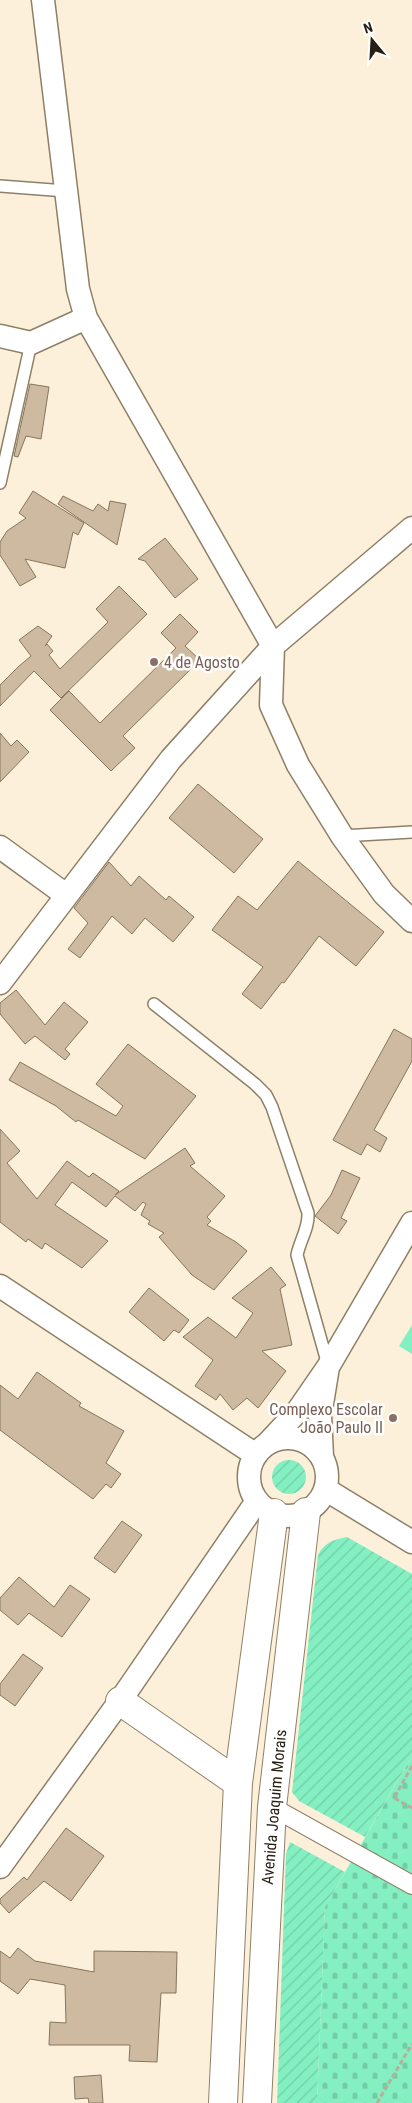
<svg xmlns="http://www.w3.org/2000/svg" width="412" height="2103" font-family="'Roboto Condensed',sans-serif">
  <defs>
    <pattern id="cemetery-stones" width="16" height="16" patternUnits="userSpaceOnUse" patternTransform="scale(1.25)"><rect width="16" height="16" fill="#84f0c2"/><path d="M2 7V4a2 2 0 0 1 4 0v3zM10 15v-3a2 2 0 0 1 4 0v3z" fill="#72cda6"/></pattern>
    <pattern id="garden-furrows" width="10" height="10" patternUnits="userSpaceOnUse" patternTransform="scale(1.25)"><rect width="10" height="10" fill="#84f0c2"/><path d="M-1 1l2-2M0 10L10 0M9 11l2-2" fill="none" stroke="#72cda6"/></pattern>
  </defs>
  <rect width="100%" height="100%" fill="#fdf0da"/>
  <path fill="url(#cemetery-stones)" d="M412 1756V2103H317L325 1907Z"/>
  <path fill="url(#garden-furrows)" d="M272 1477a17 17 0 1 1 34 0a17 17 0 1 1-34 0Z
    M347 1537 412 1574V1756L365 1837 299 1801 292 1792 318 1555C325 1542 333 1540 347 1537Z
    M290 1842 345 1872 325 1907 317 2103H277L286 1854Z"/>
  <path fill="#84f0c2" d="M412 1325V1354L399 1346Z"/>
  <path fill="#cdbaa1" stroke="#86755d" d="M30 384 49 387 41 439 26 436 18 457 14 456Z
    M33 491 84 523 78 535 73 532 65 568 25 559 36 577 20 586 0 555V542L7 531 26 518 19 513Z
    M63 496 93 511 98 504 108 511 110 501 126 504 117 545 58 504Z
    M165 538 198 579 175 598 145 561 138 559Z
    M119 586 147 614 61 698 34 671 0 706V685L18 667 31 656 19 640 38 626 52 636 45 646 47 644 53 651 49 655 60 669 108 622 96 609Z
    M180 614 198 632 185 646 200 660 123 736 135 748 111 771 50 710 69 691 100 723 176 648 161 633Z
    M0 733 11 746 17 740 29 752 0 782Z
    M198 784 263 839 234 873 169 818Z
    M298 861 384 932 356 966 319 936 284 983 282 982 261 1009 242 994 263 967 212 930 238 896 257 910Z
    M109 862 131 886 139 876 166 900 169 896 194 917 173 942 145 918 132 934 112 916 80 958 68 949 88 923 74 908Z
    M16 990 45 1025 64 1002 88 1022 65 1049 70 1054 65 1060 35 1036 25 1044 0 1014V1003Z
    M394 1029 412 1039V1061L374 1130 387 1138 380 1152 367 1144 361 1155 333 1140Z
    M128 1044 196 1096 145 1159 78 1120 76 1122 56 1106 9 1080 20 1062 116 1116 123 1106 96 1084Z
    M0 1129 20 1151 7 1163 37 1199 67 1161 89 1177 93 1173 119 1191 115 1195 185 1148 195 1163 190 1166 225 1196 207 1217 211 1221 207 1225 236 1242 247 1251 214 1290 192 1275 159 1237 164 1233 148 1224 150 1221 141 1215 146 1204 143 1202 135 1211 115 1196 106 1207 72 1182 55 1205 108 1241 82 1268 45 1243 42 1249 28 1239 26 1242 0 1222Z
    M342 1170 360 1178 341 1218 347 1221 338 1234 315 1216 331 1195Z
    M271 1267 286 1285 280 1289 292 1345 262 1351 286 1371 258 1408 247 1398 233 1410 220 1394 216 1400 195 1386 213 1360 183 1337 208 1317 236 1338 253 1313 232 1298Z
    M149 1288 189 1320 179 1333 174 1330 164 1341 129 1312Z
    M37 1372 81 1403 79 1406 124 1431 106 1463 121 1474 111 1488 106 1484 93 1499 0 1430V1385L18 1399Z
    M122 1521 142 1535 115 1573 94 1558Z
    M19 1577 54 1607 70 1585 90 1599 62 1637 29 1613 18 1625 0 1610V1598Z
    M23 1654 43 1668 15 1706 0 1695V1684Z
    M66 1828 104 1856 71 1901 44 1881 9 1913 0 1903V1899L24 1877 27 1880Z
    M18 1948 35 1961 94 1972V1951L177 1952 176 1993H161L157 2062 129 2061 130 2045H49L50 2022 66 2023 65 1985 30 1979 18 1994 0 1981V1951L10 1958Z
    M101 2075 103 2103H89L88 2098 75 2099 74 2077Z"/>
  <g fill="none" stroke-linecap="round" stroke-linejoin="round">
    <g stroke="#8e8067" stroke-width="14">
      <path id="service" d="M0 186 66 191
        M0 483 31 343
        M342 836 412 832
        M154 1004 255 1084 266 1095 272 1107 308 1213C309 1228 300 1240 297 1255L328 1365"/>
    </g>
    <g stroke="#8e8067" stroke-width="20">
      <path id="pedestrian" d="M272 1807 412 1885"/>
    </g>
    <g stroke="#8e8067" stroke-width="25">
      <path id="minor" d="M43 0 78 289 86 318 273 646 271 705 298 765 342 836 384 894 412 921
        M0 336 31 343 86 318
        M0 847 66 895
        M0 983 171 759 273 646 412 528
        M0 1286 256 1455
        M328 1367 412 1223
        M249 1477a39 39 0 1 1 78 0a39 39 0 1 1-78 0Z
        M267 1444 297 1412 328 1367 320 1416 322 1456
        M325 1489 412 1542
        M0 1867 120 1701 257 1501"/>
    </g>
    <g stroke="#8e8067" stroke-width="30">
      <path id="tertiary" d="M120 1701 238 1783
        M223 2103 238 1783 274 1513
        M257 2103 272 1807 306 1512"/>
    </g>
    <path stroke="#b9ae9c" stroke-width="3" stroke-dasharray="5 2.5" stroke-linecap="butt" d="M412 1766 394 1798 412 1808
      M377 2103 412 2044"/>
    <use href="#service" stroke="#fff" stroke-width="11"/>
    <use href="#pedestrian" stroke="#fff" stroke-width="18"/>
    <use href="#minor" stroke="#fff" stroke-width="22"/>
    <use href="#tertiary" stroke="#fff" stroke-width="28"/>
  </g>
  <g fill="#8d6e63" stroke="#fff" stroke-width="2">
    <circle cx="154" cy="662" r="5"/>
    <circle cx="393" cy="1418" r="5"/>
  </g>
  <g text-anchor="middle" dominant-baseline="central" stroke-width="5" stroke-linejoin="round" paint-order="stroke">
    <g font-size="16" fill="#785e54" stroke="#fff" text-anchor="start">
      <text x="164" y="662">4 de Agosto</text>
      <text x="383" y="1409" text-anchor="end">Complexo Escolar<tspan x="383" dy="18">João Paulo II</tspan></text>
    </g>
    <g font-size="16" fill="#251f15" stroke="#fff">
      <text transform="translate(274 1807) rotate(-85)">Avenida Joaquim Morais</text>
    </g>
  </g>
  <g transform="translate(372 40) rotate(342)" stroke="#ffffff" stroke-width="4" paint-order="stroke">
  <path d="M0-4L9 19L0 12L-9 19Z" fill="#251f15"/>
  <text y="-8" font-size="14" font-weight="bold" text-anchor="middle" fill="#251f15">N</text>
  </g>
</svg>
